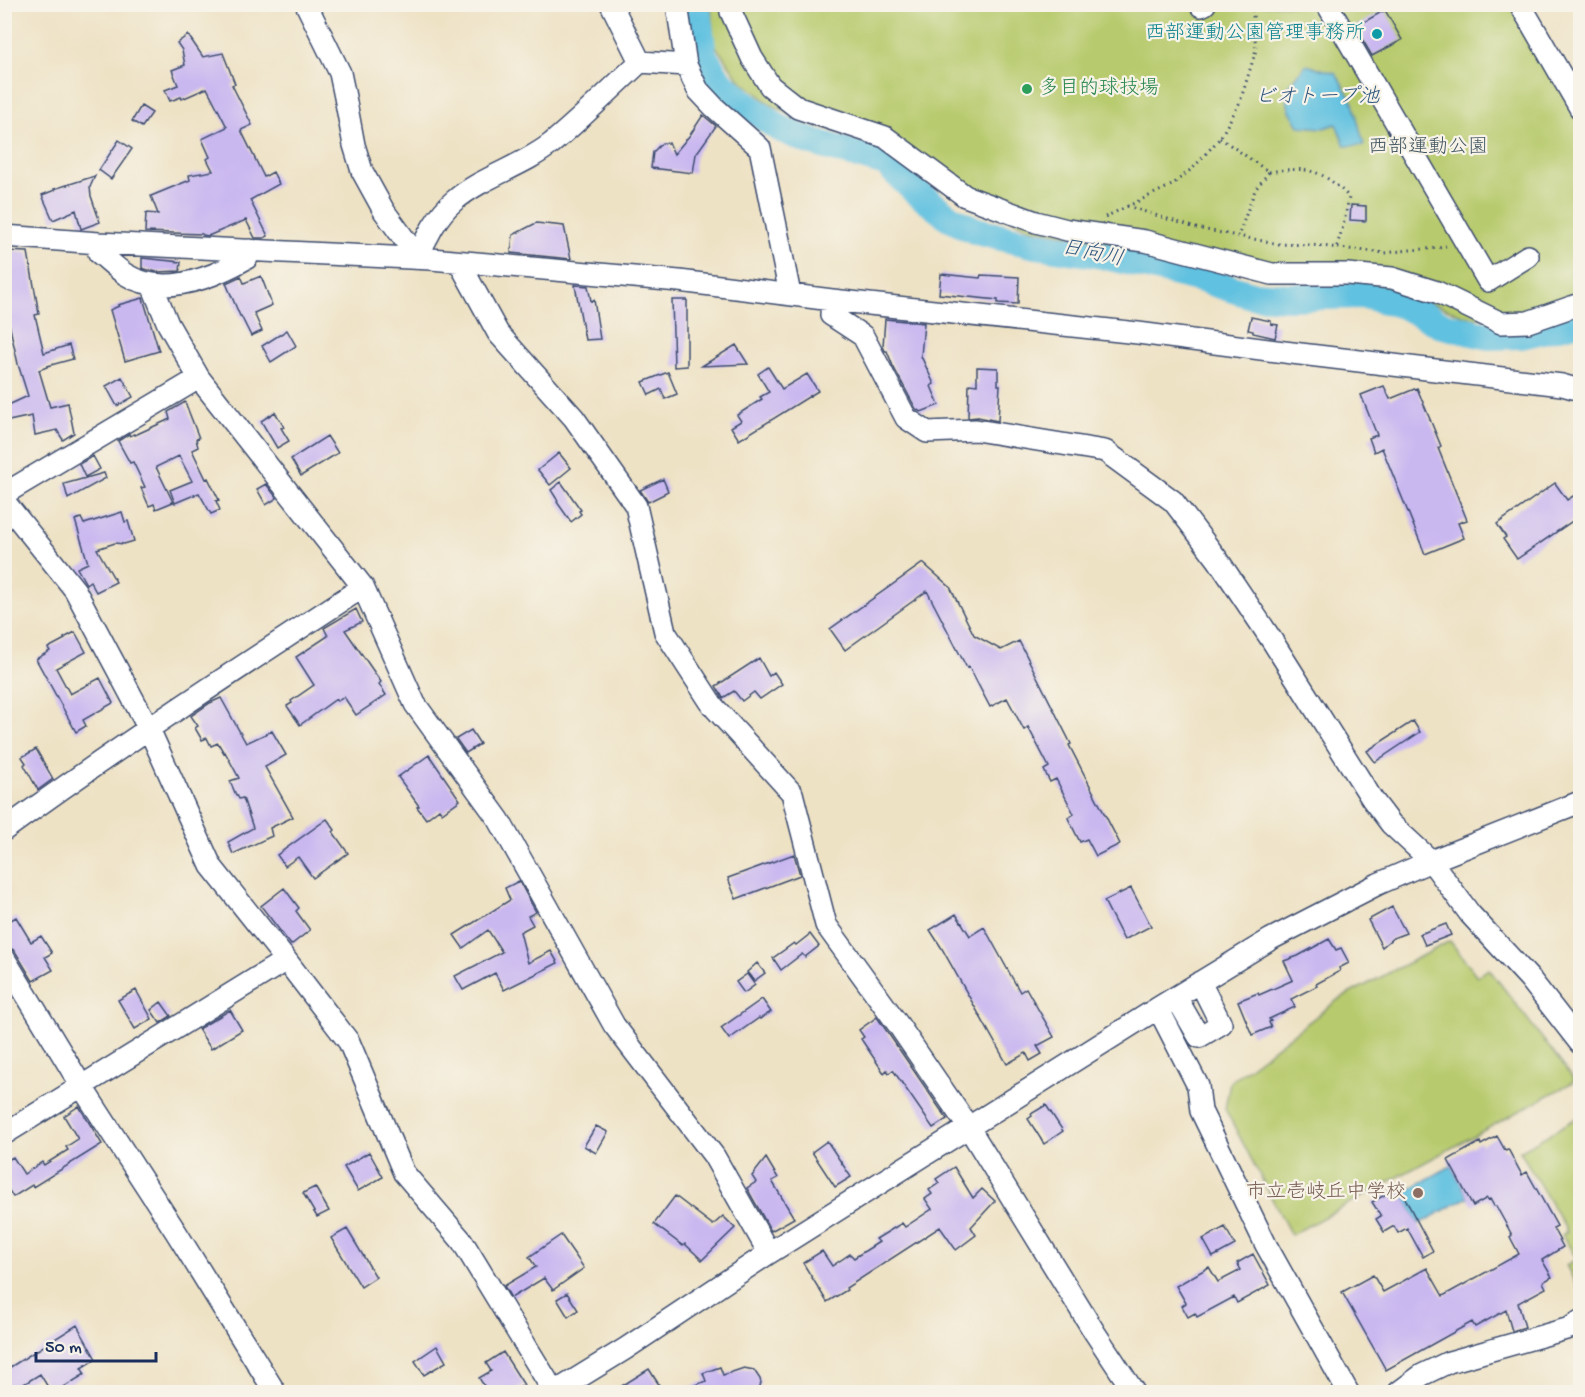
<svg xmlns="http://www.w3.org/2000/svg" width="1585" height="1397" font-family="'Gochi Hand','Klee One',sans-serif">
  <rect width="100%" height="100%" fill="#f7f3e8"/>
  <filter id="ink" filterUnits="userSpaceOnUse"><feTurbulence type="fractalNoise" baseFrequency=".0167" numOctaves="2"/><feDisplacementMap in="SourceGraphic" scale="12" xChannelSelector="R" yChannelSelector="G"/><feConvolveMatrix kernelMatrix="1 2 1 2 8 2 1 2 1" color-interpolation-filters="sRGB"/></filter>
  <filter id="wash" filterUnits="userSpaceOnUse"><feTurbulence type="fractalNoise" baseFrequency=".008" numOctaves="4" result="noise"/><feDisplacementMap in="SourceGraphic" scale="24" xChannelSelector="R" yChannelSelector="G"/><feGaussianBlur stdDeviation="1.35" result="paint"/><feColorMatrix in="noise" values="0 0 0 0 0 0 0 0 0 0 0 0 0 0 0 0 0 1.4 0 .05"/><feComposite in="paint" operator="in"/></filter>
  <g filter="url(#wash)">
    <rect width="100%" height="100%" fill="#eee2c5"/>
    <path fill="#b7ca6d" stroke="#697c66" stroke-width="1.5" d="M711 5H1511L1580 123V312L1468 317 1378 283 1168 252 1028 228 880 144 801 120 770 104 739 79 714 44Z
      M1450 941 1477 976 1489 969 1575 1081 1291 1235 1225 1109 1230 1082 1339 999Z
      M1580 1116V1292L1566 1265 1577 1259 1562 1235 1567 1231 1520 1151Z"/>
    <path fill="#61c1e0" stroke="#3e789f" stroke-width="1.5" d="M1306 65 1336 73 1353 103 1364 145 1345 146 1336 124 1324 128 1299 126 1289 109 1285 90Z
      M1451 1166 1468 1197 1419 1224 1402 1193Z"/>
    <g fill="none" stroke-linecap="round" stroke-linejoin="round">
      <path stroke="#61c1e0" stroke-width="28" d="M696 4 703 55 719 81 745 104 777 127 809 141 886 163 914 190 950 218 976 231 1036 245 1101 255 1205 280 1251 295 1289 297 1364 295 1403 305 1442 325 1488 336 1522 335 1580 321"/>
    </g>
    <g id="blocks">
      <path fill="#c9b7f0" d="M1385 10 1402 40 1372 56 1355 27Z
        M188 35 203 57 223 53 235 84 232 85 252 125 241 130 264 177 273 172 279 184 250 200 268 236 264 238H255L246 220 208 236 203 235 202 234 145 232 146 213 158 214 151 196 190 180 189 175 213 171 207 159 210 157 202 139 227 127 207 88 182 99 181 97 170 101 165 90 178 85 172 70 185 65 182 50 177 43Z
        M141 106 152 113 142 127 132 121Z
        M703 115 716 126 696 154 693 173 651 168 653 152 662 143H669L674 154 690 135Z
        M119 140 132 149 111 179 99 170Z
        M95 176 90 187 91 196 100 222 81 229 76 210 53 220 42 195 55 190 54 189Z
        M1351 205 1366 206V221L1350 220Z
        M536 223 564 226 571 259 511 253 513 235Z
        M4 251 28 252 39 314 35 315 44 353 69 345 73 359 47 366V367L39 370 50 407 68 403 74 433 63 440 57 430 35 435 32 416 4 422V407L28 396 18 364 9 323 4 287Z
        M142 258 181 262 180 271 157 272 144 269 142 268Z
        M941 274 980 278 981 275 1019 277 1018 304 998 303V300L939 294Z
        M241 276 244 283 261 276 272 305 254 313 262 331 251 336 241 316H240L226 283Z
        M575 285 588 286 591 301 594 300 600 339 585 340Z
        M143 298 159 351 125 361 110 310 119 306 118 305Z
        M672 300H687V366L674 367Z
        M1251 317 1271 321V324L1278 325 1275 338 1253 333V331L1248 330Z
        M885 319 924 323 921 356 934 384 931 386 939 405 921 412 916 409 893 366 887 351H885L883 346Z
        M287 330 296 346 271 362 262 346Z
        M736 345 748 364 702 366Z
        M768 367 782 389 807 374 818 391 739 440 731 427 741 421 737 415 762 399 760 397 769 392 758 374Z
        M977 367 998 368V385H1000L998 421 978 417 968 418 969 384 977 385Z
        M668 372 677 394 665 399 661 389 649 395 643 382Z
        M122 377 133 397 117 406 106 386Z
        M1384 386 1390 399 1417 388 1441 446 1438 448 1467 520 1458 523 1464 538 1425 554 1382 448 1374 452 1369 438 1377 435 1361 395Z
        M185 402 199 438 196 439 198 447 192 450 206 479 208 478 219 500 216 501 220 510 211 514 199 493 175 503 170 490 192 481 179 456 156 467 173 502 156 509 154 504 149 506 141 488 145 487 133 462 130 463 118 441 129 434 130 436 134 434 135 435 170 419 168 412Z
        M275 412 284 427 281 428 289 441 277 448 261 421Z
        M327 436 338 453 301 476 291 459Z
        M559 453 571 468 550 485 538 470Z
        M93 456 100 469 85 477 79 464Z
        M104 473 106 478 68 499 64 484Z
        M663 479 668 491 664 493V494L648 502 640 490Z
        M561 482 581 510 579 511 581 514 571 522 557 502 558 501 551 490Z
        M1555 483 1567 500 1581 491V515L1517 559 1503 539 1506 537 1497 524Z
        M266 484 277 498 266 505 257 489Z
        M122 512 125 522 128 521 134 541 124 544 115 543 97 549 116 582 96 592 90 581 86 584 77 568 88 563 75 520 81 518 84 524Z
        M923 563 950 587 974 635 1001 650 1019 641 1071 744 1069 745 1120 844 1096 856 1087 839 1080 842 1068 818 1074 814 1056 779 1050 782 1044 770 1049 767 1028 727 1024 730 1007 698 990 707 969 667 967 668 927 591 845 650 830 629Z
        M356 609 362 622 345 630 381 682 379 684 386 695 356 715 344 697 338 701 336 699 300 725 287 706 292 703 291 701 314 685 296 657 328 636 324 628Z
        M75 632 86 652 56 668 70 694 100 678 113 703 83 720 86 726 76 732 36 659 50 651 48 648 65 639 64 638Z
        M759 658 769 676 774 672 782 684 760 699 754 692 742 701 734 691 723 698 716 686Z
        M221 698 246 743 272 731 286 755 265 767 293 817 270 828 272 836 233 854 228 842 253 828 243 798 239 799 237 795H236L230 781 239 778 225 752 224 753 218 743 211 746 207 738 202 740 195 728 198 726 191 716 210 703Z
        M1413 721 1420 732 1375 762 1367 751Z
        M471 730 480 744 466 753 456 739Z
        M36 749 53 779 38 790 24 765 26 763 22 757Z
        M429 755 460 800 442 813 439 809 426 819 417 807 419 806 398 777Z
        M327 819 335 830 333 832 348 853 313 878 298 857 285 866 277 855Z
        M794 854 800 875 736 899 728 878Z
        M519 881 536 912 528 916 533 925 520 932 528 963 551 951 558 963 504 990 495 973 463 990 455 976 502 952 488 930 463 948 454 935 510 900 505 888Z
        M284 888 299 908 296 911 310 930 291 945 261 906Z
        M1131 888 1151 926 1124 940 1104 901Z
        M1392 907 1406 933 1393 938 1382 947 1368 920Z
        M956 914 970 936 984 927 1020 992 1026 988 1054 1037 1037 1046 1042 1054 1030 1061 1026 1053 1007 1064 941 947 930 930Z
        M16 917 31 942 41 936 52 953 45 957 53 970 33 981 15 951 7 946 4 942V924Z
        M1446 924 1451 935 1425 945 1420 934Z
        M810 934 819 946 805 957 802 954 781 970 773 958 794 943 796 945Z
        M1329 939 1336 950 1341 948 1349 963 1339 968 1340 971 1316 984 1317 986 1291 999 1295 1007 1269 1019 1271 1021 1269 1022 1271 1027 1252 1035 1238 1001 1258 993 1259 995 1293 980 1284 961 1298 956Z
        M757 963 765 973 754 981 747 972Z
        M747 974 755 985 744 993 736 982Z
        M136 990 152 1019 135 1029 118 1000Z
        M762 999 771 1012 760 1019 759 1018 729 1039 721 1028Z
        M161 1002 171 1016 160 1023 151 1010Z
        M230 1010 242 1030 211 1049 198 1029Z
        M877 1017 947 1119 933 1128 893 1070 889 1073 887 1070 884 1073 861 1039 864 1037 859 1030Z
        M1046 1105 1063 1131 1044 1144 1028 1119 1032 1116 1031 1114Z
        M79 1106 102 1144 33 1187 32 1185 13 1197 4 1183V1162L13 1157 24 1174 42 1162 44 1165 68 1150 66 1147 78 1139 64 1116Z
        M596 1126 608 1132 596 1153 584 1146Z
        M1497 1136 1505 1150 1508 1149 1522 1175 1527 1172 1557 1226 1553 1228 1563 1247 1542 1260 1552 1277 1543 1282 1546 1288 1518 1303 1525 1327 1512 1331 1506 1310 1475 1327 1472 1322 1386 1370 1342 1292 1373 1275 1383 1292 1427 1268 1443 1296 1519 1254 1510 1237 1512 1235 1496 1206H1494L1490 1199 1488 1200 1487 1198 1473 1206 1448 1160 1480 1142 1481 1145Z
        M827 1141 851 1177 835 1187 812 1152Z
        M369 1152 383 1177 358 1191 344 1167Z
        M766 1158 778 1178 772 1181 794 1218 771 1231 747 1188 756 1182 752 1176Z
        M954 1167 973 1198 982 1189 995 1201 971 1227 976 1235 956 1250 940 1227 846 1288 847 1290 827 1302 803 1263 822 1251 832 1266 850 1254 854 1258 879 1242 876 1239 902 1223 905 1227 932 1209 925 1199 932 1194 929 1190 939 1183 936 1179Z
        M315 1187 329 1211 317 1217 303 1193Z
        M1399 1187 1433 1251 1423 1257 1407 1228 1398 1233 1394 1226 1384 1232 1376 1219 1381 1216 1372 1202Z
        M675 1196 713 1225 723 1216 735 1228 702 1260 685 1244 683 1246 654 1224Z
        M1225 1227 1235 1245 1213 1257 1203 1239Z
        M347 1229 376 1277 361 1287 331 1238Z
        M561 1235 584 1268 553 1290 544 1278 511 1298 504 1286 536 1267 529 1257Z
        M1253 1254 1270 1285 1237 1303 1234 1297 1197 1317 1195 1313 1188 1317 1182 1306 1186 1303 1176 1286 1209 1267 1218 1282 1241 1270 1237 1263Z
        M567 1293 578 1310 568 1317 557 1299Z
        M77 1325 96 1359 81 1368 85 1374 56 1392H51L40 1374 19 1387 23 1392H4V1371Z
        M437 1346 446 1362 424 1375 415 1361Z
        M503 1352 524 1385 512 1392H488L479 1378 491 1371 486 1363Z
        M720 1367 723 1375 744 1368 754 1370 760 1379 761 1383 758 1392H679V1391L706 1381 703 1373Z
        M649 1369 661 1388 653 1392H612Z"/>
    </g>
  </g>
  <g filter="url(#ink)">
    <use href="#blocks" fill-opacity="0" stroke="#3b4a6d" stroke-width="1.5"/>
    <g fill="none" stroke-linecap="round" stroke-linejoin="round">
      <g stroke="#3b4a6d" stroke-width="24">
        <path id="minor" d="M306 4 340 73 345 97 354 145 362 171 384 211 418 258
          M611 4 640 62
          M677 4 686 65 698 90 714 107 760 148 790 294
          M730 4 731 12 752 58 770 86 798 108 885 137 965 196 1036 222 1067 230 1145 241 1272 274H1347L1392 278 1437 292 1501 323 1528 322 1580 304
          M1327 4 1488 281 1528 256
          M1520 4 1580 108
          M1201 6 1205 4
          M4 236 99 243 431 259 679 281 832 300 1138 333 1292 353 1562 385 1580 390
          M99 243V253C108 260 116 268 125 274 163 298 212 278 247 258L249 250
          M418 258C425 239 438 214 454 201 483 176 522 167 552 143 583 117 611 89 640 62L686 65
          M459 262 498 333 574 418 636 506 665 632 713 706 792 793 826 925 897 1023 969 1128 1095 1333 1134 1392
          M152 285 168 324 199 378 363 587 415 704 499 820 614 1025 714 1156 769 1253
          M832 300 831 315 863 336 906 418 927 432 976 430 1105 451 1173 501 1218 560 1273 642 1372 799 1391 824 1431 861 1470 914 1530 979 1580 1043
          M4 494 199 378
          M4 501 75 590 149 729 211 866 286 960 349 1042 404 1173 462 1241 554 1392
          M4 830C121 745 242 666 363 587
          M4 958 82 1087 176 1232 275 1392
          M1176 997 1199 1037 1221 1024 1200 982
          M1158 1008 1198 1086 1201 1111 1266 1245 1348 1392
          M4 1134 286 960
          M555 1392 625 1349 769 1253 1158 1008 1271 939 1378 884 1431 861 1580 802
          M1399 1392 1422 1375 1449 1362 1570 1328 1580 1321"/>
      </g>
      <path stroke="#3b4a6d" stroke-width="3" stroke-dasharray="1.5 4.5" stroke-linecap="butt" d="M1220 138 1269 172 1255 190 1239 234
        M1269 172C1307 166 1322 169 1349 197L1344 223 1336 249
        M1127 206 1196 228 1279 244 1312 245 1385 253 1410 250 1439 248 1446 246
        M1105 217 1172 185 1194 167 1220 138 1240 102 1256 50 1252 4"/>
      <use href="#minor" stroke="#fff" stroke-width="21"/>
    </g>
  </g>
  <circle fill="#0f9aa8" stroke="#f7f3e8" stroke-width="2" cx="1377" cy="34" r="6"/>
  <circle fill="#2e9e5b" stroke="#f7f3e8" stroke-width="2" cx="1027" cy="89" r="6"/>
  <circle fill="#8d6e63" stroke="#f7f3e8" stroke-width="2" cx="1418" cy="1193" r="6"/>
  <g text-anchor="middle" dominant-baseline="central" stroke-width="4.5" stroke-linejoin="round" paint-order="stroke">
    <g font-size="20" fill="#0d838f" stroke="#f7f3e8" text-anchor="end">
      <text x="1365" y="34">西部運動公園管理事務所</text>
    </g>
    <g font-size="20" fill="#27864d" stroke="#f7f3e8" text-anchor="start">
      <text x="1039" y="89">多目的球技場</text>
    </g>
    <g font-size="20" fill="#425662" stroke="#f7f3e8">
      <text x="1428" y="148">西部運動公園</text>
    </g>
    <g font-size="20" fill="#785e54" stroke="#f7f3e8" text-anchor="end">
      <text x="1406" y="1193">市立壱岐丘中学校</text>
    </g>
    <g font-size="21" font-style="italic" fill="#2c547e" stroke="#f7f3e8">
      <text x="1317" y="98">ビオトープ池</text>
      <text transform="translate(1092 255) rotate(12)">日向川</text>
    </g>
  </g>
  <rect width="1585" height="1397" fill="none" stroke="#f7f3e8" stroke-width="24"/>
  <path d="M36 1352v9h120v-9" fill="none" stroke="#1b2f5e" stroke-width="3"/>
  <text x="45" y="1352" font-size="18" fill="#1b2f5e" stroke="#f7f3e8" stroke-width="4.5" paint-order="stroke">50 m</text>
</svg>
